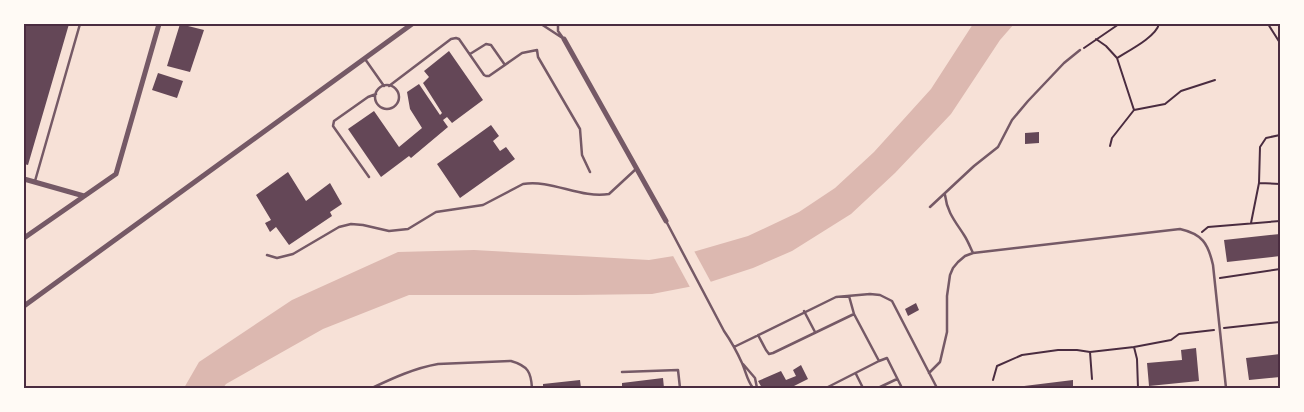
<svg xmlns="http://www.w3.org/2000/svg" width="1304" height="412" font-family="'Zilla Slab',serif">
  <rect width="100%" height="100%" fill="#f7e1d7"/>
  <path fill="#dcb8b0" d="M973 24H1014L1000 40 951 114 895 173 851 214 792 251 753 268 704 284 652 294 576 295H409L323 329 226 384 223 388H184L199 362 292 300 398 252 474 250 649 260 686 254 748 236 799 212 835 188 874 152 931 89Z"/>
  <path fill="#f7e1d7" d="M693 249 712 284 691 289 672 254Z"/>
  <path fill="#644757" d="M24 24H69L28 165 24 164Z
    M180 24 204 30 190 72 167 66Z
    M449 51 483 100 452 123 447 117 443 120 448 127 411 158 409 156 381 177 348 129 374 111 399 147 422 128 410 109 407 92 419 84 440 115 442 113 423 83 429 77 424 71Z
    M158 73 183 81 177 98 152 90Z
    M491 125 499 136 493 141 500 151 506 147 515 159 460 198 437 164Z
    M1039 132V143L1025 144V133Z
    M288 172 306 201 330 183 342 204 330 212 332 216 289 245 276 227 270 232 265 223 271 220 256 195Z
    M1280 234V256L1227 262 1224 240Z
    M916 303 919 310 908 316 905 309Z
    M1196 348 1199 381 1149 386 1147 363 1182 360 1181 350Z
    M1280 354V377L1249 380 1246 358Z
    M801 365 808 379 790 388H762L758 381 781 371 786 380 796 376 793 370Z
    M663 378 664 388H622V383Z
    M580 380 581 388H543V384Z
    M1073 380V388H1015V387Z"/>
  <g fill="none" stroke-linecap="round" stroke-linejoin="round">
    <path stroke="#4a2c40" stroke-width="2" d="M1268 24 1280 43
      M1096 39 1106 46 1117 58 1134 110 1165 104 1181 91 1215 80
      M1084 48 1119 24
      M1117 58C1128 51 1156 37 1159 24
      M1110 146 1112 138 1134 110
      M1259 183 1280 184
      M1251 223 1259 183 1260 147 1266 138 1280 135
      M1202 232 1208 227 1280 221
      M1220 278 1280 269
      M1224 328 1280 322
      M1134 347 1137 359 1138 388
      M1090 352 1092 379
      M993 380 997 366 1022 355 1058 350H1077L1090 352 1134 347 1171 340 1179 334 1214 330"/>
    <path stroke="#755966" stroke-width="2.5" d="M541 24 564 39
      M558 24V31L563 38
      M470 54 486 44 491 45 505 65
      M365 59 384 86
      M375 97a12 12 0 1 1 24 0a12 12 0 1 1-24 0Z
      M389 86 451 39 456 38 459 39 484 75 486 76H489L522 53 537 50 538 57 580 129 582 155 590 172
      M369 177 333 126 334 121 368 97 376 94
      M35 181 80 24
      M945 195C947 212 955 221 964 235 968 241 970 247 973 253
      M930 207 974 166 998 147 1012 120 1028 101 1064 63 1080 50
      M666 221 724 331C731 341 737 352 742 363 746 372 747 380 753 388
      M267 255 277 258 293 254 339 227 351 224 363 225 389 231 408 229 436 212 483 205 523 184C551 179 581 199 609 194L636 169
      M804 311 815 332
      M758 335 766 350 769 354 773 353 854 314
      M734 347 836 297 870 294 880 295 892 301 937 388
      M879 361 887 358 902 388
      M743 364 755 378 757 388
      M622 372 678 370 680 388
      M929 373 940 362 947 332V296L950 275 953 268 958 262 965 256 973 253 1180 229C1202 234 1208 243 1213 265L1226 388
      M856 374 863 388
      M372 388C393 378 415 368 438 364L511 361C528 366 531 372 532 388
      M826 388 879 361 854 314 849 296
      M878 388 897 379"/>
    <path stroke="#755966" stroke-width="5" d="M564 39 666 221
      M24 179 84 196
      M24 238 116 174 159 24
      M24 306 412 24"/>
  </g>
  <rect width="1304" height="412" fill="none" stroke="#fffaf5" stroke-width="50"/>
  <rect x="25" y="25" width="1254" height="362" fill="none" stroke="#4a2c40" stroke-width="2"/>
</svg>
